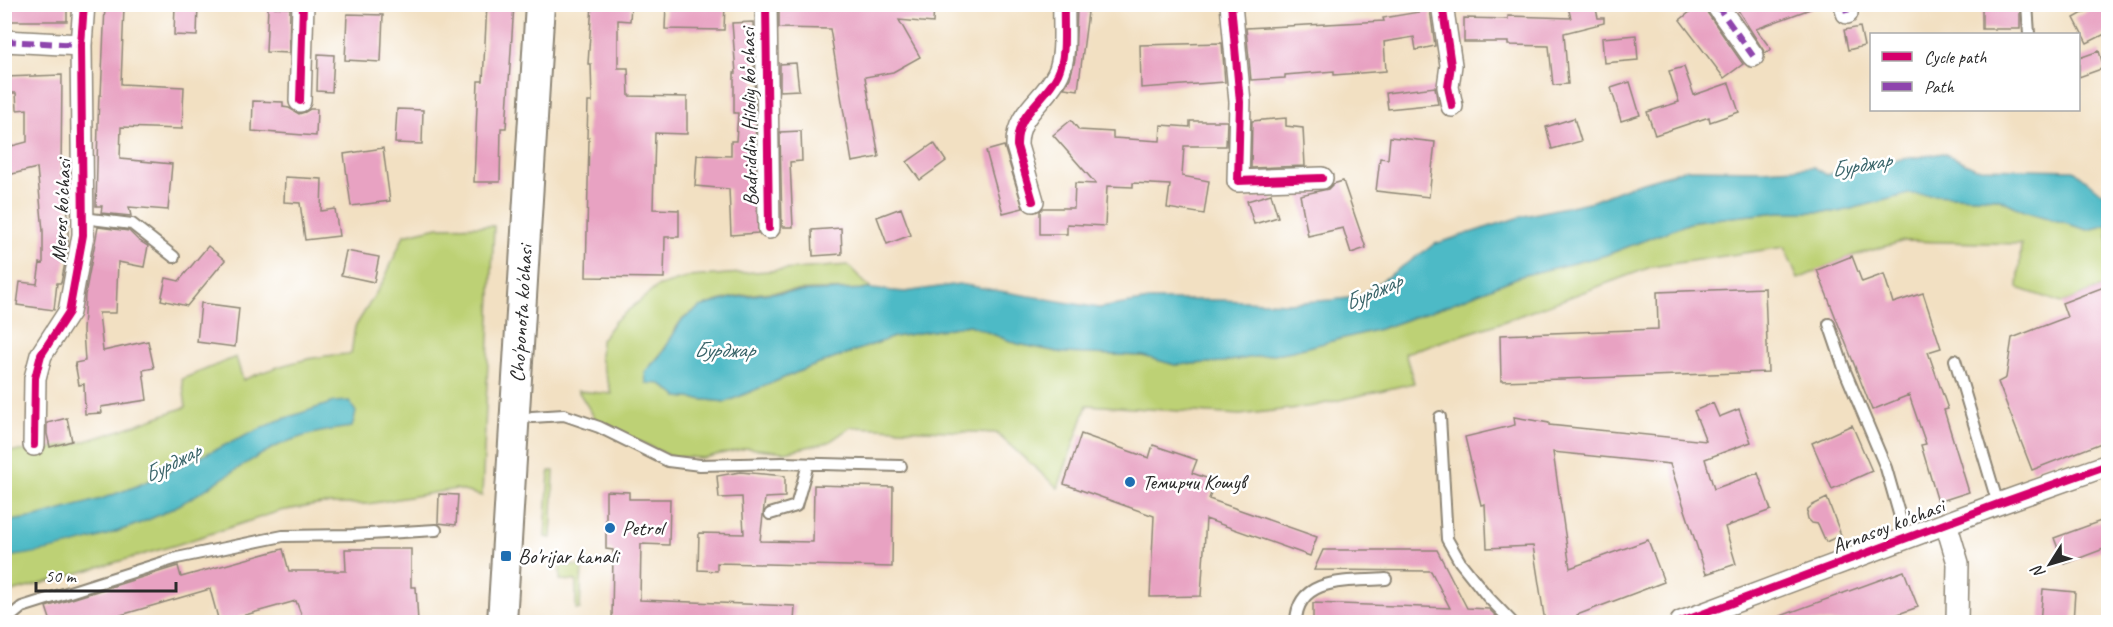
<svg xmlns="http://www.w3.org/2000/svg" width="2113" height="627" font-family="Caveat,sans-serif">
  <rect width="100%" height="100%" fill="#fff"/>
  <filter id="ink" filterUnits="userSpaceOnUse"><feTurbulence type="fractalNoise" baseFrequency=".0167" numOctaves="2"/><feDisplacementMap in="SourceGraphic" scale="12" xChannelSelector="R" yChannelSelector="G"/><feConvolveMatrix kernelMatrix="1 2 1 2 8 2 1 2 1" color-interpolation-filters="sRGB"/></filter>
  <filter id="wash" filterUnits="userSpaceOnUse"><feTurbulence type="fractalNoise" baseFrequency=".008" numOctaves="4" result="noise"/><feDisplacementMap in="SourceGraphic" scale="24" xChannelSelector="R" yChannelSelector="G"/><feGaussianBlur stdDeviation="1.35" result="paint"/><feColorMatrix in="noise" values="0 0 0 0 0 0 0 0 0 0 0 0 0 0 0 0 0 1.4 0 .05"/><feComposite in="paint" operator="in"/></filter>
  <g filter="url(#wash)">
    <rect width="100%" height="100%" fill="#f2e0c2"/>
    <path fill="#bdd174" stroke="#747e50" stroke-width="1.5" d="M1909 194 1998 198 2024 211 2088 230 2108 225V285L2062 303 2018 288 2021 244 1904 241 1852 256 1798 279 1784 247 1651 267 1494 325 1405 353 1414 383 1314 406 1240 415 1087 405 1058 488 996 433 851 427 829 442 785 452 747 448 703 458 669 456 596 420 578 391 612 394 600 358 601 340 615 321 657 287 689 277 848 265 871 289C821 291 720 285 683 319 674 327 670 341 663 351 658 358 651 365 645 372L678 397 726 402 805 369 894 337 969 325 1018 344 1063 353 1143 356 1175 365 1223 362 1292 351 1380 329 1448 305 1521 276 1606 255 1695 221 1779 212H1839Z
      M494 226 482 496 456 489 368 504H322L280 511 176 545 5 594V451C74 453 122 428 186 407L182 379 236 357 243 380C278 365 312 355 351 354L355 327 384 280 404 235 438 227Z
      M549 471H554L551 538 545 537Z
      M560 565 582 566 580 609H576V581L560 580Z"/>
    <path fill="#4dbac6" stroke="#3c7278" stroke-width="1.5" d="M1943 153 1976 168 2074 170 2102 193 2108 188V225L2088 230 2024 211 1998 198 1909 194 1839 212H1779L1695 221 1606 255 1521 276 1448 305 1380 329 1292 351 1223 362 1175 365 1143 356 1063 353 1018 344 969 325 894 337 805 369 726 402 678 397 661 384 646 383 645 372 663 352 681 321 700 307 732 298 769 293 871 289 905 292 959 284 1099 308 1149 300H1220L1288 303 1331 300 1358 297 1435 244 1520 217 1593 201 1636 184 1687 169 1761 170 1814 167 1827 175C1864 162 1904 160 1943 153Z
      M349 401 356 412 352 427C325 430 297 436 273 448 240 465 211 488 179 505 132 531 57 552 5 557V522L36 517 101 499 137 486 277 421 334 402Z"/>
    <g id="blocks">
      <path fill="#e8a2c2" d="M4 4H67V21H4Z
        M175 4H198L197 36 174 35Z
        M487 4H514L506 128H501L500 182H474L478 81H483Z
        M592 4H631L630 21 618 20V68H628L629 96 687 97V134L655 133 653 209 679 210V237H665L664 278 586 277 589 138H587L588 102H592L591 64H588Z
        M666 4H725L724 30 665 29Z
        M779 4H934L933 23 899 20 920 57 893 72 865 77 879 157 852 162 830 29 779 28Z
        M1567 4H1595L1598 18H1604V23L1564 33 1568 84 1553 85 1549 46 1508 45V42H1464V18L1508 19V16L1571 18Z
        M1700 4H1703L1706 11 1743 64 1724 78 1680 20Z
        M1734 4H1817L1818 6 1756 29 1771 49 1765 53Z
        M1982 4H2020V29H1982Z
        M2099 4H2109V32L2087 43 2074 18Z
        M105 6 124 7 121 84 184 87 182 129 121 127 120 159 172 164 168 210 129 207 131 216 101 213 102 206H96L98 124 99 95H101Z
        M268 7 290 8 289 53 266 52Z
        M1077 10 1088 12 1078 90 1064 88 1070 78 1075 60Z
        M1430 10 1435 46 1416 50 1414 37 1384 42 1386 71 1334 75V71L1285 75V78L1251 80 1246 28 1384 21 1383 18Z
        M347 14 383 15 381 62 345 60Z
        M753 22 758 233 731 235 729 189 695 186 697 155 731 156V141H736L738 113H734V73H736L732 23Z
        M1860 27 1864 46 1848 50 1844 30Z
        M1636 35 1638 60 1604 63 1602 38Z
        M1222 43 1225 82 1141 88 1140 45Z
        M2099 51 2104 68 2079 77V58Z
        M318 54 334 55 332 92 317 91Z
        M796 63 799 90 780 91V64Z
        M1684 67 1694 95 1729 83 1739 112 1710 122 1709 117 1655 135 1647 112 1679 102 1669 71Z
        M62 75 61 175H64L68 215V248L61 283H57L54 310 17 305 20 282 37 284 40 263 43 264V231L37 168 4 176V148L27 142V109L17 110 16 93H4V77Z
        M1630 82 1640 115 1621 121 1611 88Z
        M1435 87 1438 104 1388 109 1386 93Z
        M253 101 283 102V107L289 108 299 114 305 112 310 109H317L316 136 252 131Z
        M397 109 423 110 422 144 395 143Z
        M1286 118V126L1303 128 1305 166 1251 168 1252 121Z
        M1574 118 1581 141 1552 149 1546 127Z
        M1071 120 1079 130 1113 132V138L1160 141 1161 125 1190 127V121H1227L1226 146H1184L1182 176 1209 181 1204 214 1167 208 1170 185 1133 183V187L1107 186 1105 226 1067 224V234H1040V211L1043 208H1074L1075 183 1096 184 1053 135Z
        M801 131 802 161 790 162 793 227H782L780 132Z
        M1390 137 1435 142 1429 197 1376 191 1380 158 1388 159Z
        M934 143 946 161 920 180 907 162Z
        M1004 146 1023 208 1003 213 986 151Z
        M383 148 390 201 351 206 344 154Z
        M285 177 322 179 321 211 335 209 339 236 305 240 300 203 284 202Z
        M1343 181 1366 248 1351 253 1343 228 1308 236 1300 195 1328 189 1333 184Z
        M1271 194 1278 217 1254 224 1247 201Z
        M901 208 911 235 887 244 877 217Z
        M98 227 129 231 138 240 148 246 144 267 118 262 116 313H99L103 351 148 341 154 368 143 370 147 400 101 407 102 413 85 414 84 384 79 385 75 363 85 361 83 331 85 295Z
        M841 228 842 254 813 256 812 230Z
        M208 246 225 260 187 306 161 300 166 278 179 281Z
        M346 251 379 257 374 282 341 275Z
        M1852 256 1862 282 1884 274 1893 303 1923 293 1941 348 1928 352 1948 409 1944 410 1969 492 1938 502 1921 445 1926 444 1909 395 1872 410 1817 270Z
        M2109 285V440L2032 470 1998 382 2006 378 2012 338 2067 317 2062 303Z
        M1765 288 1768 372 1501 381 1500 335 1658 329 1657 292Z
        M201 303 239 308 235 347 197 342Z
        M1713 403 1719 417 1739 409 1751 442 1705 459 1714 489 1758 473 1771 510 1725 527 1736 564 1706 574 1670 464 1553 452 1570 568 1648 540 1664 582 1577 615 1578 620 1572 622H1545L1533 546 1487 548 1485 504 1481 505 1465 437 1515 425 1514 417 1549 423V425L1706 441 1694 411Z
        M67 418 72 441 50 447 47 434V423Z
        M1852 425 1872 471 1832 489 1812 443Z
        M1081 434 1149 458 1153 445 1197 460 1192 473 1215 481 1209 499 1317 537 1310 556 1206 519 1201 596 1150 597 1154 516 1064 484Z
        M740 472 785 476V497L765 498 760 541 813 542 814 485 893 487 892 567 717 563V571L698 570 699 533 744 534 742 497 719 498 717 476Z
        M606 491 629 492V499H670L669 545 641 544 640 600 795 606 794 622H612L613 550 606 549Z
        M439 494 458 495 456 525 438 523Z
        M1827 498 1841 535 1826 542 1818 524 1812 523 1808 519 1807 514 1808 509 1813 505Z
        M2109 518V547L2064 564 2054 538Z
        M283 549 289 571H346L345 549H411V587H416L418 622H304L296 601 238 617 239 622H219L210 589 97 622H51L46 607 178 566 181 577Z
        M1323 550H1437L1467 608 1489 609 1502 622H1313V603L1450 608 1431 571 1314 570Z
        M1904 571 1918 607 1876 622H1767V621Z
        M2043 589 2075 592 2073 622H2040Z"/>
    </g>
  </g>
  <g filter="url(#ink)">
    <use href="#blocks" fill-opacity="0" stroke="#8e8676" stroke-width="1.5"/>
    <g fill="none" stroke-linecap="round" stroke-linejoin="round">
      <g stroke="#8e8676" stroke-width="14">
        <path id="service" d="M2027 4 2029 34
          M83 218 132 224 174 257
          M1829 324 1845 371 1886 468 1906 538
          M1955 360 1998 504
          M532 417 564 415 599 427 668 461 700 465 782 463 901 466
          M1440 417 1447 539 1460 562 1487 596 1512 622
          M770 514 796 506 808 464
          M4 622 22 607 177 558 283 536 352 535 436 530
          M1296 622C1297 575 1352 582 1386 579"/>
      </g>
      <g stroke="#8e8676" stroke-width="24">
        <path id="minor" d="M766 4 769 228
          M1231 4 1240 102 1238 181 1322 178
          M1442 4 1451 65 1448 87 1452 106
          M1716 4 1753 56
          M1845 4 1847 13
          M4 41 81 45
          M300 101 303 4
          M1033 201 1017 146C1016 113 1045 101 1058 74 1067 55 1063 26 1064 4
          M34 445 35 378 41 355 69 312 83 235 81 45 84 4
          M1946 523 1958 563 1957 622
          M1681 622 1998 504 2108 465"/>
      </g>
      <g stroke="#8e8676" stroke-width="32">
        <g id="secondary">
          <path id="s1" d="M502 622 540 4"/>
        </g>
      </g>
      <use href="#service" stroke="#fff" stroke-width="10"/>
      <use href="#minor" stroke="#fff" stroke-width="21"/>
      <use href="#secondary" stroke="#fff" stroke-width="28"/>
      <path stroke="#8e44ad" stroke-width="6" stroke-dasharray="12 6" stroke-linecap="butt" d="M1716 4 1753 56
        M1845 4 1847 13
        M4 41 81 45"/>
      <g stroke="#fff" stroke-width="11">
        <path id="cycleway" d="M766 4 769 228
          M1231 4 1240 102 1238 181 1322 178
          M1442 4 1451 65 1448 87 1452 106
          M300 101 303 4
          M1033 201 1017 146C1016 113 1045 101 1058 74 1067 55 1063 26 1064 4
          M34 445 35 378 41 355 69 312 83 235 81 45 84 4
          M1681 622 1998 504 2108 465"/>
      </g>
      <use href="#cycleway" stroke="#d6006c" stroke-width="8"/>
    </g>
  </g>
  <g fill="#1f6fb2" stroke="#fff" stroke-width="2">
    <circle cx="1130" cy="482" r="6"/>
    <circle cx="610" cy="528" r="6"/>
    <rect x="500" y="550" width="12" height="12" rx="3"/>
  </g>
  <g text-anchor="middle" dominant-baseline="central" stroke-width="5" stroke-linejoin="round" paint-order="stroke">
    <g font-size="21" fill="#2b2b2b" stroke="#fff">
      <text transform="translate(749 117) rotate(-91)">Badriddin Hiloliy koʻchasi</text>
      <text transform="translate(61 211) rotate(-87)">Meros ko'chasi</text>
      <text stroke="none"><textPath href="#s1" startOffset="309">Cho'ponota ko'chasi</textPath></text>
      <text transform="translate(1888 526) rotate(-21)">Arnasoy ko'chasi</text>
    </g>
    <g font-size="21" fill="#2b2b2b" stroke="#fff" text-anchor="start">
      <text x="1142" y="482">Темирчи Кошув</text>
      <text x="622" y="528">Petrol</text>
      <text x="518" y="556">Bo'rijar kanali</text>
    </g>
    <g font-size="22" font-style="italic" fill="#396469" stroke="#fff">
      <text transform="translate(1861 165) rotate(-10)">Бурджар</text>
      <text transform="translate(1373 292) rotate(-24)">Бурджар</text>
      <text x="724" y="350">Бурджар</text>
      <text transform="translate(172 463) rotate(-27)">Бурджар</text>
    </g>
  </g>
  <rect width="2113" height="627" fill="none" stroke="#fff" stroke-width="24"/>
  <rect x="1870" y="33" width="210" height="78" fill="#ffffff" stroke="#aaaaaa" stroke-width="1.5"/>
  <rect x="1882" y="52" width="30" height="9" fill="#d6006c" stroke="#aaaaaa" stroke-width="1.5"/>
  <text x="1924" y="63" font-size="18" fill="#2b2b2b">Cycle path</text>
  <rect x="1882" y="82" width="30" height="9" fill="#8e44ad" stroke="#aaaaaa" stroke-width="1.5"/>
  <text x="1924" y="93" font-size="18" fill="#2b2b2b">Path</text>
  <g transform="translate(2050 564) rotate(233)" stroke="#ffffff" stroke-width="4.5" paint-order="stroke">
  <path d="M0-4.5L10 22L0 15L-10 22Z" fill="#2b2b2b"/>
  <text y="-9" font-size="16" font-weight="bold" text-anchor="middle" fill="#2b2b2b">N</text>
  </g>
  <path d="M36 582v9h140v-9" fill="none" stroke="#2b2b2b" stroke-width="3"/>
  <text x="45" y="582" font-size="18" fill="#2b2b2b" stroke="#ffffff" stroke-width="4.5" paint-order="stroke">50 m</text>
</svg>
